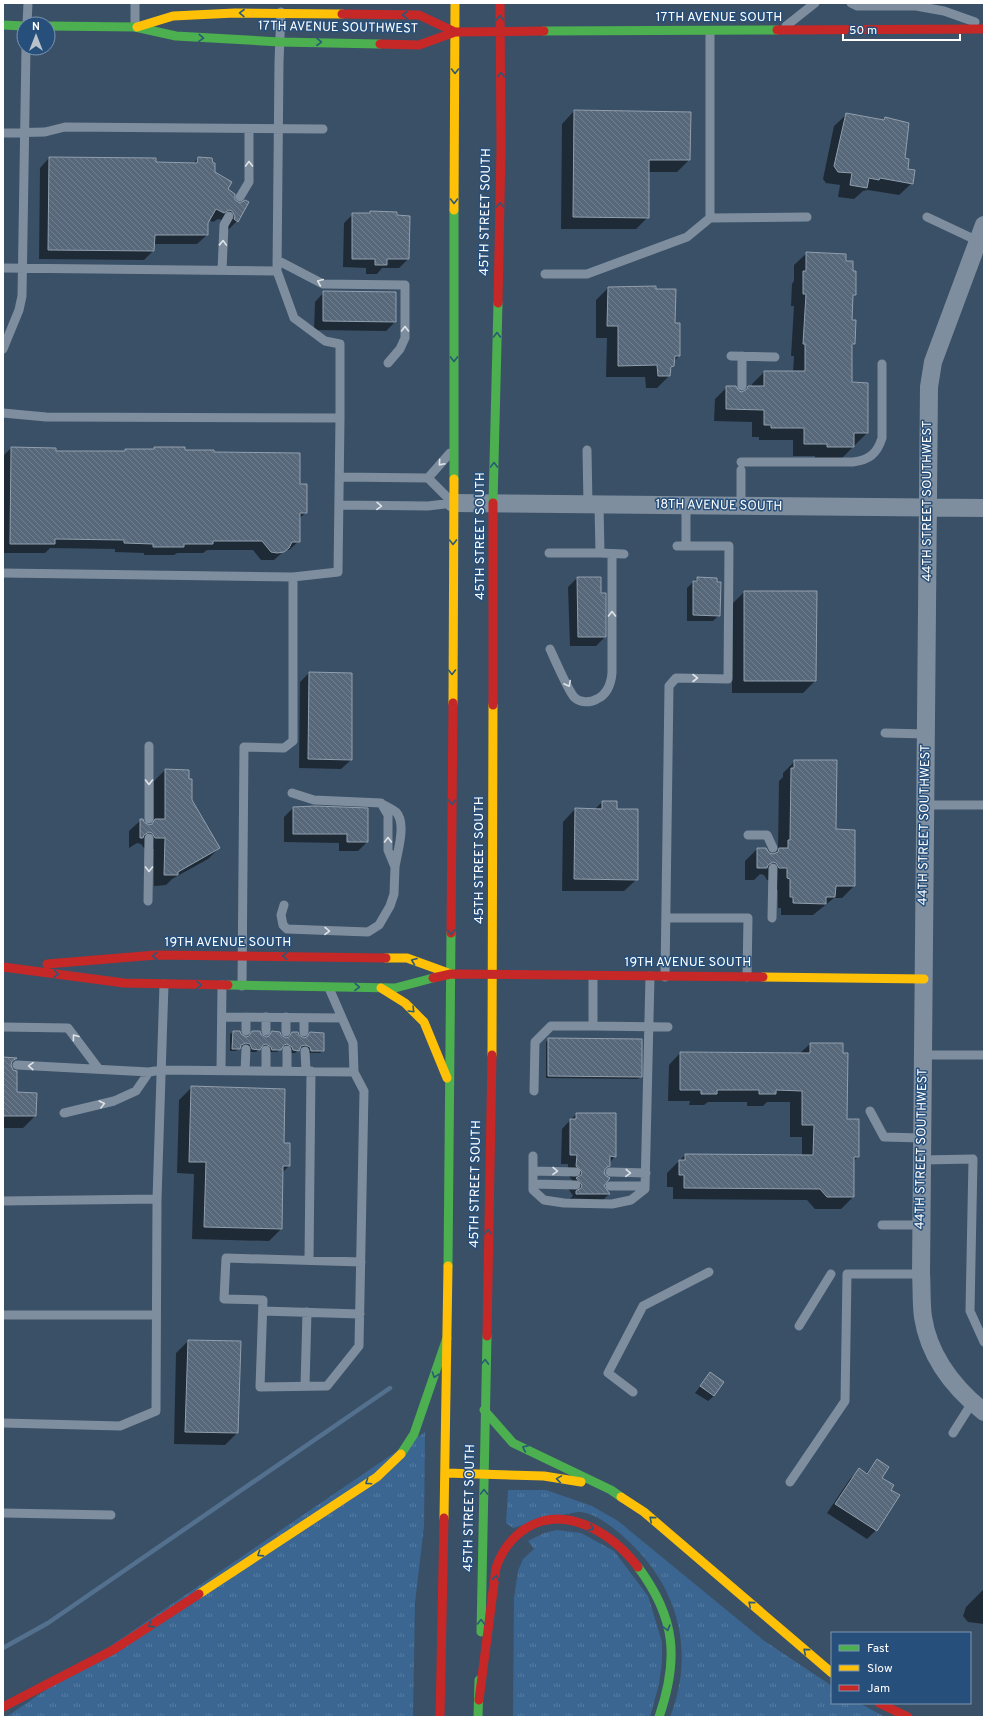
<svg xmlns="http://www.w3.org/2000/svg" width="987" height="1720" font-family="Overpass,sans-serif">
  <defs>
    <pattern id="grass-tufts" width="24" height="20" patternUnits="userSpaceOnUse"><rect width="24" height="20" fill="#3a6691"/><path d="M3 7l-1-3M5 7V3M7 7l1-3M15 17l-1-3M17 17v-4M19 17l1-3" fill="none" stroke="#587da2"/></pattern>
    <pattern id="building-back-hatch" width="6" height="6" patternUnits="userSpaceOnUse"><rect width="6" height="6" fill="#57687b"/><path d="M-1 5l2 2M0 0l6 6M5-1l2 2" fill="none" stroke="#707f8f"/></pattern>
  </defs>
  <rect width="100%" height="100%" fill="#3a5067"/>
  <path fill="url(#grass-tufts)" d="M425 1432 424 1526 415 1603 413 1717H6Z
    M508 1490H546L592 1506 618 1521 763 1640 832 1686V1703H859L885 1717H670C696 1651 678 1585 625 1538 614 1528 597 1514 581 1512 572 1511 525 1525 513 1528L506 1523Z
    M557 1530 581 1533 614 1551 648 1596 662 1642V1662L659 1684 650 1717H513L514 1598 518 1571 523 1559 534 1549 528 1541 544 1533Z"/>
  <path fill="#0007" d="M574 111 689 160 677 172H648V217L636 229H561L562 124Z
    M847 114 882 121 885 118 904 159 912 183 899 195 868 190 863 191 854 199 838 197 840 185 826 183 823 179 834 126Z
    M49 158 193 164 198 158 214 173 227 190 237 221 227 231 223 220 218 219 213 222 209 220 207 223V235L197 244H154V250L144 260 39 259 40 168Z
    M353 214 408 259 399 268H382L377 274H366V268L343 267 344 223Z
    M807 253 845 262 855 294 852 298 851 321H855L854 344 851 347V383L867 433 841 459H815V456H793V440H759V437H752V422L714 421 715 399 727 387 742 393 748 387H752V384L764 372H793L794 356H791L794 306H791L792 284 794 281V265Z
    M655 287V290L674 324H679V356L674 361 669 376 657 388H646L645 377H606L607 338H596V300L608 288Z
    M324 292 395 322 386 331 314 330 315 302Z
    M11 448 55 452H123L125 450H151L154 448 213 453 299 485 306 512 299 519V541L289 550H285L274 560H261L253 550H207L203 553H177L174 555H144V553L115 552V549L50 548 45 553H3V456Z
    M577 578H600V594L605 637 596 646H570L568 587Z
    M697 578 719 615 713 621H687V588Z
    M744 592 815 681 803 693H732V604Z
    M309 673 351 760 341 769 299 768 300 682Z
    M795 761 835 830 854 886 842 898H834L813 915H781V908H778V890H775L776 880H767L764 875 760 874 754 880H745V861L757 849 773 855 778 850 779 781 783 777V773Z
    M165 770 191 800 219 848 208 859 172 879 166 885 154 886V849L144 848 141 844 137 843 129 848V831L141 820 150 826 154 822V781Z
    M602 802 616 810 637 879 624 891H562L563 822 575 809 594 810Z
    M293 808 367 842 358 851H339V843L284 842V817Z
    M233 1032 245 1038 252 1032 265 1038 280 1036 285 1039 292 1033 323 1051 320 1053H308L307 1050 302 1047 295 1053H290V1049L284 1046 277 1052H269V1049L263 1046 256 1052H249L247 1047 243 1045 236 1051H230V1034Z
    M549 1039 641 1076 638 1079 546 1078V1042Z
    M810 1044 846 1120 858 1157 853 1161V1197L841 1209H815L807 1200 673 1199V1187H667V1173L685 1155 802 1156V1137H790V1102H767L763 1106H747V1102H708L704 1105H689L690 1101H668L669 1065 681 1052 800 1053Z
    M3 1058H15L10 1065 16 1093 35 1116 23 1128H3Z
    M191 1088 283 1144 289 1166 282 1173 281 1229 269 1241 192 1239 194 1174 177 1173 179 1100Z
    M576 1114 615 1156 603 1172 604 1176 609 1179 604 1185V1189L609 1194 600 1203 567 1201 573 1196 568 1188 573 1181 568 1175V1164H561L562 1129Z
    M188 1341 240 1342 237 1433 225 1445 174 1444 176 1353Z
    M710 1374 714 1396 708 1401 695 1393Z
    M877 1460 881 1478 876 1530 867 1539 827 1513 850 1479 859 1470 865 1474Z
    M984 1589V1624L968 1622 963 1616 966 1607Z"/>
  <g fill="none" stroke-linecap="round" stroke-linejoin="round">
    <path stroke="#53718f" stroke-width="4.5" d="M3 1648 48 1623 390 1388"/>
  </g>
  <path fill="url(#building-back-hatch)" stroke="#919fad" d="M574 110 691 112 690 160H649V218L573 217Z
    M846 113 884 120 885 117 909 123 905 158 909 159 908 169 915 170 913 184 880 178 879 180 869 178 867 188 850 185 852 173 838 172 834 166Z
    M49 157 156 158V162L197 163 198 157 212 158 213 163H215V172L232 182 228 189 235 194V200L240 203 245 200 249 202 238 222 234 219 235 216 232 211 229 210 224 213 216 209 208 223V235H155L154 251 48 250Z
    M370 211 397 212V215L410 216 409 259H387V265H375V259H352V213H370Z
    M806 252 846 254V261H853V271H856V295H853L852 320H856L855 344H852V382L868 383V433H854V447H827V444H804V428H771V425H764V410L726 409V386H736L739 391 742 392 747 389 748 386H764V371H805V344H803L806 294H803V271H806Z
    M656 286V289H676L675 323H680V356H675L674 366 671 367 670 376H658L657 365 618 366V326H607L608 287Z
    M323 291 396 292V322L323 321Z
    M11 447 56 448V451H125V449H154V447H185V450H214V452L300 453V484H307V513H300V542H292L289 548 284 552 277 553 271 552 262 541H213V544H184V547H153V544L124 543V540L55 539V544H10Z
    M577 577H601V593H606V637H578Z
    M697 577 717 578V582H721L720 616 693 615V581H697Z
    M744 591H817L816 681H744Z
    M309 672 352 673V760L308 759Z
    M794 760H837L836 829 855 830V886H836L835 897H826V904L793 903V897H790V879L787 878V868H779L776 863 773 862 768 865 767 868H757V848H766L769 853 773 854 778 852 779 848H788V840H790L791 768H794Z
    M165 769 189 770V779H192V800L220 848 178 872V875H164L165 838H155L152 833 149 832 144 835 143 838H140V819H143L144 822 149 825 152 824 155 819H165Z
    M602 801H617V809H638V880L574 879 575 808 602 809Z
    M315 806 368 808V842H347V834H293V807Z
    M233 1031H240L241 1034 246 1037 249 1036 252 1031H260L261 1034 266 1037 269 1036 272 1031 280 1032 281 1035 286 1038 289 1037 292 1032H298L299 1035 304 1038 307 1037 310 1032 324 1033V1051H311L310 1047 305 1045 301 1046 299 1051 293 1050 292 1047 287 1044 284 1045 281 1050H272L271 1047 266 1044 263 1045 260 1050 252 1049 250 1044 246 1043 241 1045 240 1049H232Z
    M548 1038 642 1039V1077L548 1076Z
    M810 1043H843V1053H848L847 1119H859V1157H854V1197H827L820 1189 684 1188V1175H679V1160H685V1154L813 1155 814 1125H802V1091L776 1090V1094H759V1090H717V1094H701V1090H680V1052L810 1053Z
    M3 1057 17 1058 12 1061 11 1065 13 1070 17 1071V1092L37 1093 36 1116H3Z
    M191 1086 285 1089 284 1143H290V1166H283L282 1229 204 1227 206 1162H189Z
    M576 1113H616V1157L610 1156V1166L607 1167 604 1171 605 1175 610 1178 604 1186 610 1194H576V1191L581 1188 582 1185 576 1178 581 1175 582 1172 576 1166 577 1155H570V1119H576Z
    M188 1340 241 1341 238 1433 185 1432Z
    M710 1372 724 1382 714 1396 700 1386Z
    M877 1459 889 1467 882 1478 894 1485 891 1490 900 1495 877 1531 835 1504 859 1468 867 1474Z"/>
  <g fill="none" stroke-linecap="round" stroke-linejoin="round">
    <path stroke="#7e8e9e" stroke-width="9" d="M851 3 857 6H916L944 11 975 22
      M27 24 28 3
      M786 26 815 3
      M135 27V3
      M710 31V218L807 217
      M3 133 45 132 65 127 323 129
      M240 197 249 182V129
      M927 217 978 241
      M277 260 323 284 405 285V338L400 349 388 363
      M3 268 277 271 279 62 281 12
      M222 270 224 225 229 216
      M277 271 294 318 325 341 340 344V418
      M545 274H587L687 237 710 218
      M3 349 19 310 22 296 26 48
      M731 356 775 357
      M742 386V356
      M3 413 46 417 340 418 338 572 293 577 3 573
      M587 450 588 505
      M741 462H853C869 460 877 454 882 438V364
      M340 477 428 478 451 501
      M428 478 450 453
      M340 505 428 506 453 503
      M599 505 600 553 624 554
      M741 506V470
      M677 546H686V506
      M549 553H600
      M550 649C555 660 568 690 574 697 580 703 590 703 597 699 608 694 611 684 612 673V554
      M885 733 926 734
      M382 804C386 806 392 809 396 812 407 823 397 853 395 867
      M925 805H984
      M149 819V746
      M748 835H767L773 848
      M148 901 149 838
      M284 905 281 915 283 925 287 929 368 932 379 925 390 906 394 894 395 867 388 850V815L381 803 314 800 292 793
      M666 918H748L747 977
      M772 918 773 868
      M593 976V1026L668 1027
      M665 977 669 686 676 678 728 679 729 546H686
      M242 986 244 747 284 748 293 741V577
      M222 1017 342 1018
      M246 1017V1031
      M266 1017V1031
      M286 1017V1032
      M3 1027 68 1028 98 1068
      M304 1032V1018
      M266 1050V1071
      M287 1050V1071
      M305 1051 306 1071
      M923 1055H984
      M17 1065 149 1072 161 1070 354 1072 353 1043 329 988
      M221 1070 222 985
      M245 1071 246 1049
      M354 1072 364 1091 359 1346 327 1386 260 1387 263 1300 224 1299 226 1258 361 1262
      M534 1091 535 1042 551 1026H593
      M870 1111 884 1137 922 1138
      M64 1113 114 1101 136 1091 149 1072
      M533 1156V1190L544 1200 564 1203 612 1204 631 1200 645 1189 650 976
      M922 1160 973 1159 970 1311 984 1342
      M533 1171 576 1172
      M610 1172 646 1173
      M533 1184 576 1185
      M610 1186H645
      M3 1201 157 1199 164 984
      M882 1225H921
      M309 1260 311 1071
      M263 1311 360 1314
      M3 1315H156
      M799 1326 831 1274
      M305 1386 307 1312
      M633 1392 608 1373 643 1306 709 1272
      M3 1423 120 1426 156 1411 157 1199
      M953 1433 972 1403
      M790 1482 845 1401 847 1274H921
      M3 1513 111 1515"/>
    <path stroke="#7e8e9e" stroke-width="18" d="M984 225 933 362 929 387 921 1274C922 1288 921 1303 923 1317 929 1356 954 1388 984 1412
      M453 503 984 508"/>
    <path stroke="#4caf50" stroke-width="9" d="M3 25 24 26
      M48 26 135 27 176 36 280 42 380 44
      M544 31 777 30
      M454 479V210
      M493 503 498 303
      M228 985 395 988 433 978
      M448 1266 451 933
      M484 1410 513 1443 611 1490 621 1497
      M401 1454 414 1434 447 1338
      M638 1567C676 1618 679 1659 659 1717
      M481 1632 487 1336
      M478 1717 479 1680"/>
    <path stroke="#ffc107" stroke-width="9" d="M137 27 173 16 235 13 342 14
      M454 210 455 3
      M453 703 454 479
      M386 958H407L451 974
      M763 977 924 979
      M381 988 405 1003 424 1022 447 1078
      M492 1055 493 705
      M446 1473 544 1476 581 1482
      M621 1497 644 1512 832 1673
      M444 1518 448 1266
      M199 1594 377 1477 401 1454"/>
    <path stroke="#c62828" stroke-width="9" d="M342 14 419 15 455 32
      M777 30 984 29
      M380 44 419 45 455 32 544 31
      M498 303 501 149 500 3
      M493 503V705
      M451 933 453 703
      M47 964 156 955 386 958
      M3 967 124 983 228 985
      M433 978 451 974 763 977
      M487 1336 492 1055
      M479 1700 496 1568C501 1552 509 1541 522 1531 563 1501 612 1533 638 1567
      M879 1703 908 1717
      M3 1707 113 1650 199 1594
      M440 1717 444 1518"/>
  </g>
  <defs><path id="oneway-chevron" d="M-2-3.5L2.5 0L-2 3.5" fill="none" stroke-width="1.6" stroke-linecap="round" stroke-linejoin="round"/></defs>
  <g stroke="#2a5977">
    <use href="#oneway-chevron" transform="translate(242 13) rotate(-179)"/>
    <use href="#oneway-chevron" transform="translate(405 15) rotate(-180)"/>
    <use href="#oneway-chevron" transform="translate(500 18) rotate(-90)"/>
    <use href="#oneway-chevron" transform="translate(201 38) rotate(3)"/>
    <use href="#oneway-chevron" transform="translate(319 42) rotate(2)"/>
    <use href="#oneway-chevron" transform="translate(455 71) rotate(90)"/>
    <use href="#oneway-chevron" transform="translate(501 75) rotate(-90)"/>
    <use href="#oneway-chevron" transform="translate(454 201) rotate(90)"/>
    <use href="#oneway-chevron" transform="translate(500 205) rotate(-89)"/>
    <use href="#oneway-chevron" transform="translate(497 335) rotate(-89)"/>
    <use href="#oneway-chevron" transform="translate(454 359) rotate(90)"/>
    <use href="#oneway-chevron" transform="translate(494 465) rotate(-89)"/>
    <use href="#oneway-chevron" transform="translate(453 542) rotate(90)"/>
    <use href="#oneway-chevron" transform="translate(452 672) rotate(90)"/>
    <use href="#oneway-chevron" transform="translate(452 802) rotate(90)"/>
    <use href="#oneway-chevron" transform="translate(451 932) rotate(90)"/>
    <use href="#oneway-chevron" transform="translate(155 956) rotate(177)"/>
    <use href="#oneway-chevron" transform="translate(285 956) rotate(-179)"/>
    <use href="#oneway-chevron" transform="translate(414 961) rotate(-159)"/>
    <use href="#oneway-chevron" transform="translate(56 974) rotate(8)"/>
    <use href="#oneway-chevron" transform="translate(199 985) rotate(1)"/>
    <use href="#oneway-chevron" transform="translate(357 987) rotate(1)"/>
    <use href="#oneway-chevron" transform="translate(412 1010) rotate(45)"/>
    <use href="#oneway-chevron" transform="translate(488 1232) rotate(-89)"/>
    <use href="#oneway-chevron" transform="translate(485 1362) rotate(-89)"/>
    <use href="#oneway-chevron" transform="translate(435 1375) rotate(109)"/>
    <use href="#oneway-chevron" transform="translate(525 1448) rotate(-156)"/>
    <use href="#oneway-chevron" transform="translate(559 1479) rotate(-171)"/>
    <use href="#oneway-chevron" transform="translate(368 1482) rotate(146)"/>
    <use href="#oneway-chevron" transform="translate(484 1492) rotate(-89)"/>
    <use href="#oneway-chevron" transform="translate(652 1519) rotate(-139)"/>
    <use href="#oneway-chevron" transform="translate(591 1528) rotate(27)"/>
    <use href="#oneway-chevron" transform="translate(260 1554) rotate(147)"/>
    <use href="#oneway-chevron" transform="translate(496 1578) rotate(-79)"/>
    <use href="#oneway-chevron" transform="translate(751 1604) rotate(-139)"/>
    <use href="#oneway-chevron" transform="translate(481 1622) rotate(-89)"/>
    <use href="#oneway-chevron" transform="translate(151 1625) rotate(147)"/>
    <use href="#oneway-chevron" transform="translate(667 1628) rotate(75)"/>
    <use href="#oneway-chevron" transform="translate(806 1651) rotate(-140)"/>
  </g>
  <g stroke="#dfe3e7">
    <use href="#oneway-chevron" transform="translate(249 164) rotate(-90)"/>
    <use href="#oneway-chevron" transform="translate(223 243) rotate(-88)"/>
    <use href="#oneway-chevron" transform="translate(320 282) rotate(-157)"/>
    <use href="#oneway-chevron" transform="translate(405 329) rotate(-90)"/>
    <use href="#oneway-chevron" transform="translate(441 463) rotate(131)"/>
    <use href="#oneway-chevron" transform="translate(379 506) rotate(1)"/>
    <use href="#oneway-chevron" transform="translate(612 614) rotate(-90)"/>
    <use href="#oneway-chevron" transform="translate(695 678)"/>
    <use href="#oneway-chevron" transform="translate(568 684) rotate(63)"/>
    <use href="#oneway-chevron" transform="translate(149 782) rotate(90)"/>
    <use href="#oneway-chevron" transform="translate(388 840) rotate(-90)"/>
    <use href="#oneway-chevron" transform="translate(149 869) rotate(90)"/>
    <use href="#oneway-chevron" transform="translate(327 931) rotate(1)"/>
    <use href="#oneway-chevron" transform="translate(75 1037) rotate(-127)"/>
    <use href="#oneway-chevron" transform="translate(31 1066) rotate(-178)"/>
    <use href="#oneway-chevron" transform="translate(102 1104) rotate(-14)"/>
    <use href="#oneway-chevron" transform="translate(555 1171) rotate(1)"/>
    <use href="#oneway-chevron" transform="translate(628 1173) rotate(3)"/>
  </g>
  <g text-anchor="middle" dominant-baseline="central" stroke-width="3" stroke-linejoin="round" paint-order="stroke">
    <g font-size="13" fill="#fff" stroke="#264f7b">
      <text x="719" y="18">17TH AVENUE SOUTH</text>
      <text transform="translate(338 28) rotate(1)">17TH AVENUE SOUTHWEST</text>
      <text transform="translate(486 212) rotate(-89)">45TH STREET SOUTH</text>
      <text transform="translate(928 501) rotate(-90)">44TH STREET SOUTHWEST</text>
      <text transform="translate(719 506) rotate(1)">18TH AVENUE SOUTH</text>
      <text transform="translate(481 536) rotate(-90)">45TH STREET SOUTH</text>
      <text transform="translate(925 825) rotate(-89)">44TH STREET SOUTHWEST</text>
      <text transform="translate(480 860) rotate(-90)">45TH STREET SOUTH</text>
      <text x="228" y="943">19TH AVENUE SOUTH</text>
      <text x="688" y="963">19TH AVENUE SOUTH</text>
      <text transform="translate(922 1149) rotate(-89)">44TH STREET SOUTHWEST</text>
      <text transform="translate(476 1184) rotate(-89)">45TH STREET SOUTH</text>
      <text transform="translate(470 1508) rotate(-89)">45TH STREET SOUTH</text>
    </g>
  </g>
  <rect width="987" height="1720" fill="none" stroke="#ffffff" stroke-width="8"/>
  <rect x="831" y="1632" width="140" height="72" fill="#264f7b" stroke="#7d95b0"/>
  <rect x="839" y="1645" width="20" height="6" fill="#4caf50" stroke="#7d95b0"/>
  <text x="867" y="1652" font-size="12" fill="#ffffff">Fast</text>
  <rect x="839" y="1665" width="20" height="6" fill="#ffc107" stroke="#7d95b0"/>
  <text x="867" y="1672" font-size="12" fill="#ffffff">Slow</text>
  <rect x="839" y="1685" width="20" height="6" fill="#c62828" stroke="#7d95b0"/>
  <text x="867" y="1692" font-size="12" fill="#ffffff">Jam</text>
  <g transform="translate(36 36)"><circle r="19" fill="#264f7b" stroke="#7d95b0"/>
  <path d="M0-3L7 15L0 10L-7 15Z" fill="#bac2ca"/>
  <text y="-6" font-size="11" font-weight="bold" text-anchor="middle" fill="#ffffff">N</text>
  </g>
  <path d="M843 34v6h117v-6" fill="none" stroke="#ffffff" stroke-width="2"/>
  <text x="849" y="34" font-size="12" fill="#ffffff" stroke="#264f7b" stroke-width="3" paint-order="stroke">50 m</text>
</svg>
